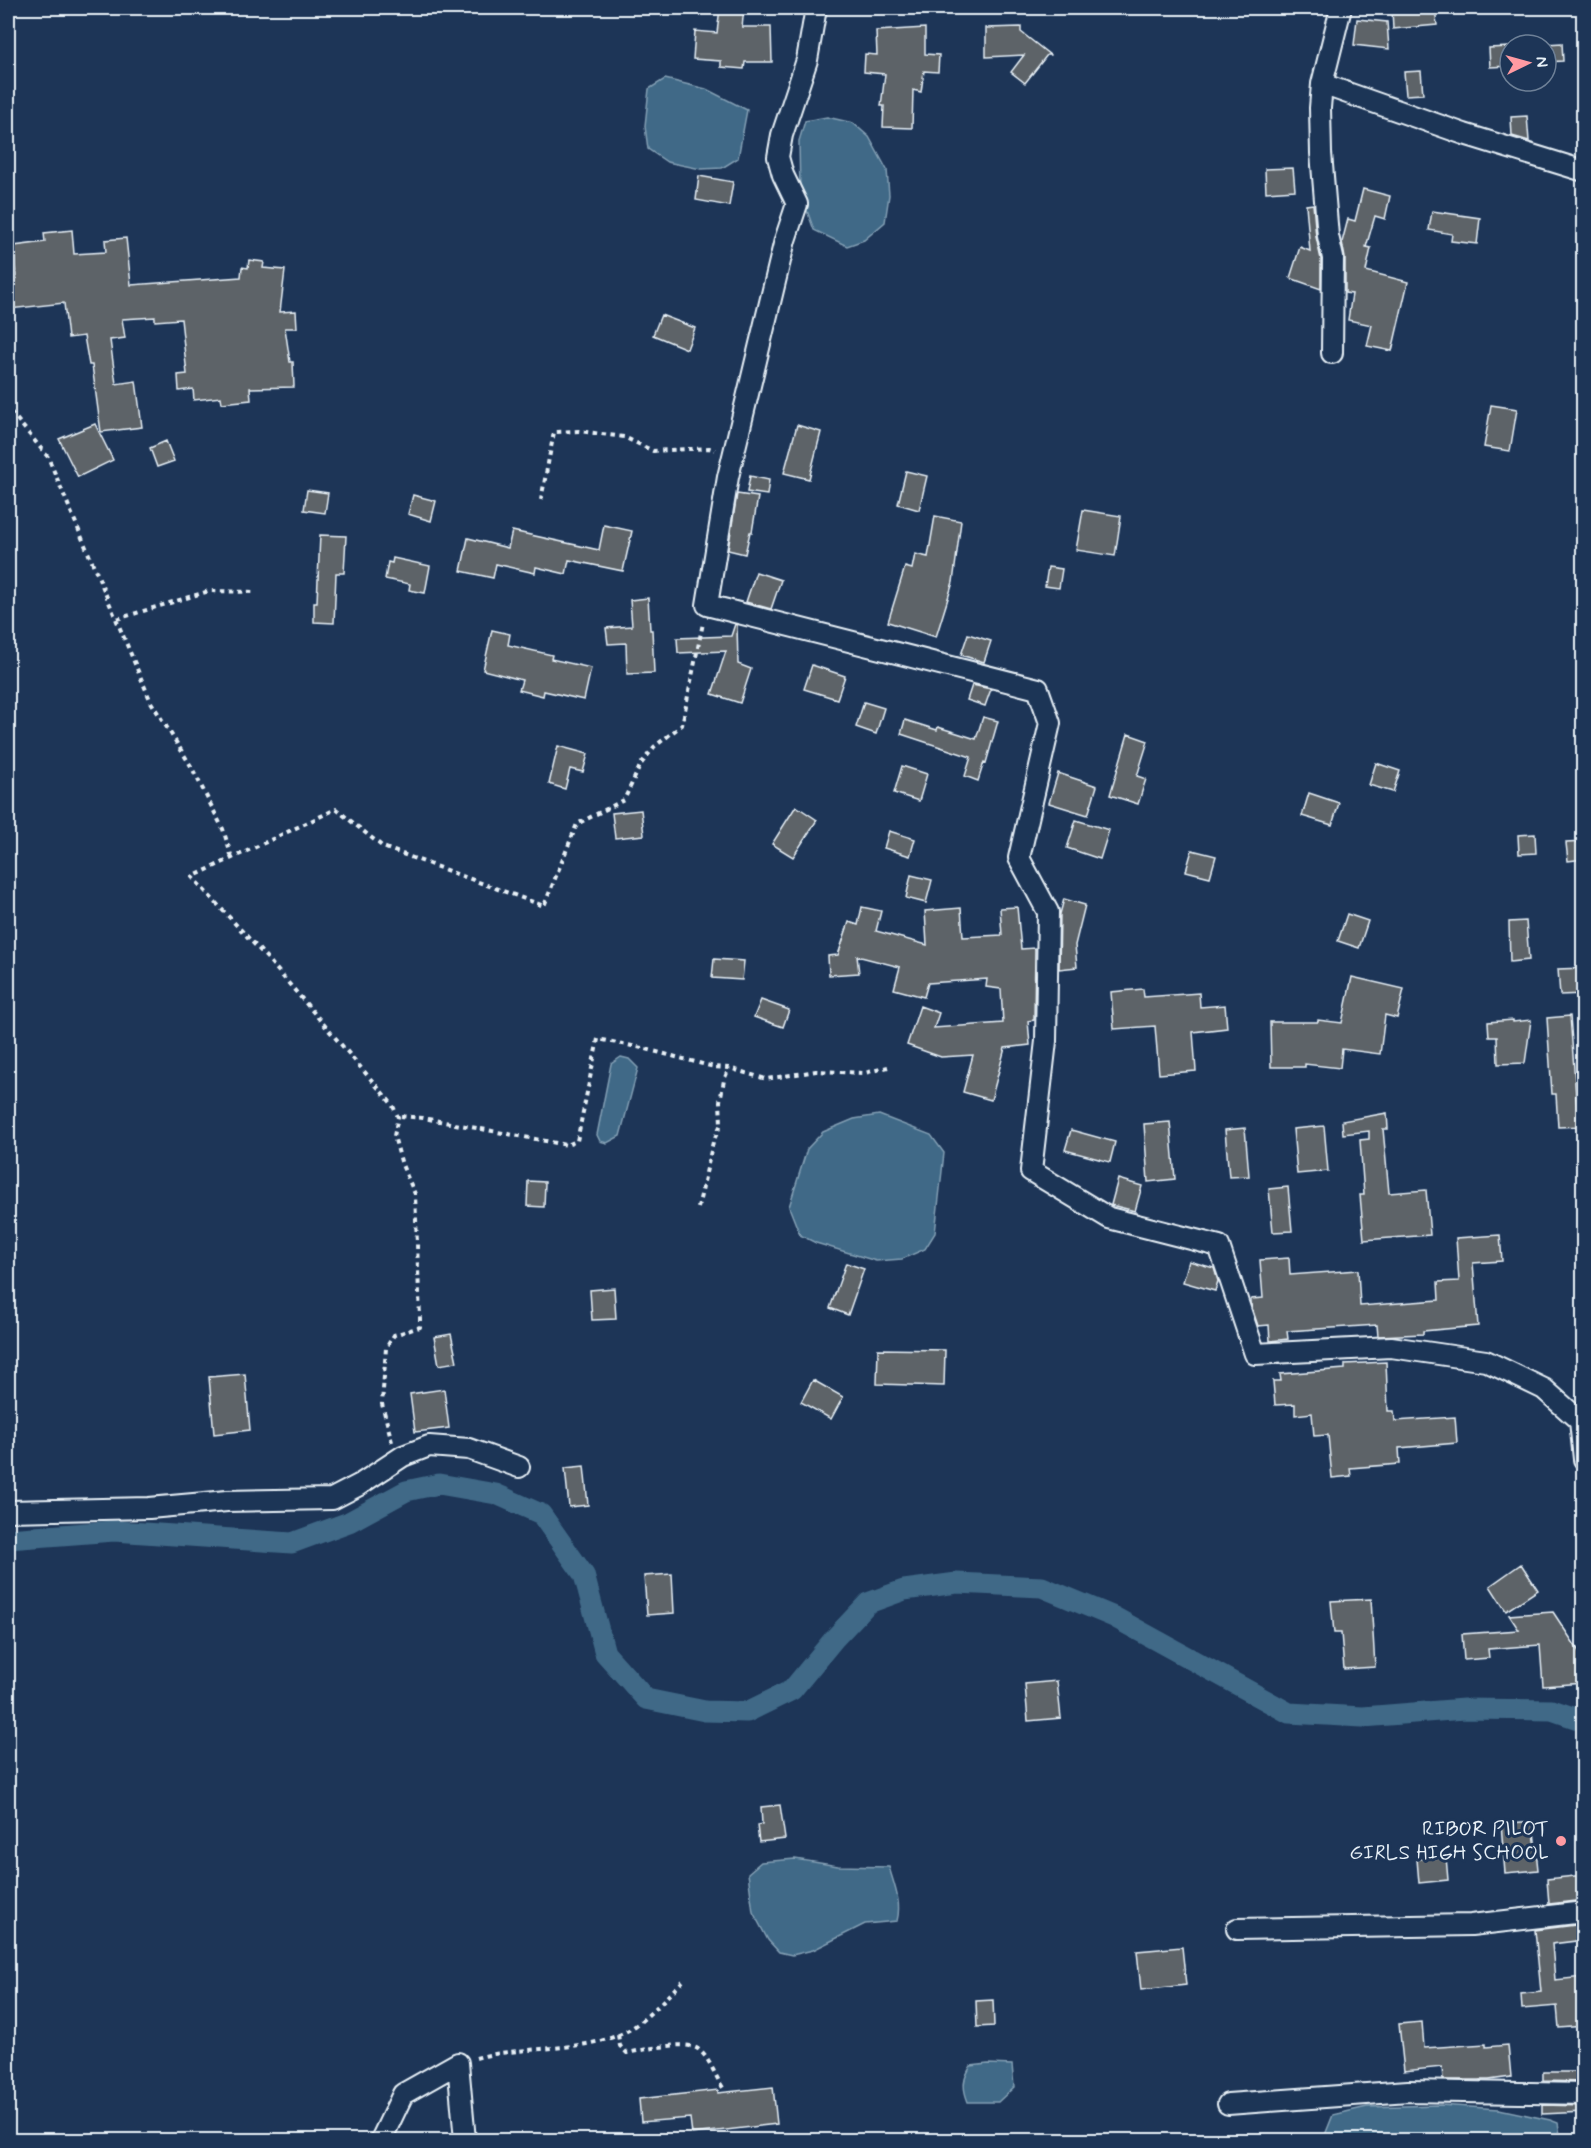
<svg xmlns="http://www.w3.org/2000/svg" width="1591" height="2148" font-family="Mynerve,sans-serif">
  <rect width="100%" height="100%" fill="#1d3557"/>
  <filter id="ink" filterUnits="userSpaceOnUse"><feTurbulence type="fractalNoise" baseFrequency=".0167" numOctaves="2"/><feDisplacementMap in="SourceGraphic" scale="12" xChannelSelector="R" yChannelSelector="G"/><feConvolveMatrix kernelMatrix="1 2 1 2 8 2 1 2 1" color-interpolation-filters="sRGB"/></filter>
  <g filter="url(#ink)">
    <path fill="#3f6987" stroke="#839fb4" stroke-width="1.5" d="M665 79 706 89 747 110 738 158 722 168 701 169 667 162 648 149 645 126 649 89Z
      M827 117 853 123 869 137 887 170 889 195 885 222 864 240 847 246 814 230 800 191 799 141 805 121Z
      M621 1057 629 1059 638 1068 620 1136 607 1143 600 1141 597 1135 611 1064Z
      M879 1115 931 1135 944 1153 935 1233 925 1249 902 1259 876 1261 816 1243 800 1235 789 1207 807 1149 823 1132 854 1119Z
      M795 1859 838 1866 889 1867C894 1885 902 1902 897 1921L865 1924 813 1950 792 1955 779 1952 768 1940 753 1912 748 1873 761 1862Z
      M988 2064 1012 2065 1014 2087 998 2102H968C962 2087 963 2079 971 2066Z
      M1440 2105 1499 2109 1550 2120 1558 2123 1561 2140H1323L1333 2115 1367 2107Z"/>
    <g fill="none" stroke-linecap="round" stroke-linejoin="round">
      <path stroke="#3f6987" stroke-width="21" d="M8 1539 114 1531 292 1543 349 1522 406 1491 439 1484 496 1494 541 1514 584 1575 605 1653 646 1699 705 1711 747 1712 792 1690 834 1639 868 1603 904 1590 957 1583 1042 1587 1114 1617 1289 1713 1363 1717 1464 1709 1552 1710 1584 1721"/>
    </g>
    <path fill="#5d6368" stroke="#e8f1f8" stroke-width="1.5" d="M720 8H744L742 27H771L772 62H745L744 69 721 67V61L693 59 695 31 717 33Z
      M1435 8 1437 25 1393 29 1392 9Z
      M1357 19 1387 22 1389 49 1354 45Z
      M1021 27V32L1050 55H1047L1025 83 1011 72 1024 55 986 57V28Z
      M925 28V54L939 55 938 72 924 71 921 92 913 90 912 128 883 127 884 106H881L885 74 864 72 865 54 877 55 876 31Z
      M1562 43 1563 61 1546 62V44Z
      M1510 47V66L1490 67 1489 48Z
      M1421 71 1423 94 1406 95 1404 72Z
      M1527 116 1529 141 1512 136 1511 117Z
      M1293 168 1295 190 1266 192 1265 169Z
      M699 176 733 182 729 206 696 200Z
      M1363 189 1390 196 1385 219 1375 216 1366 247 1371 248 1366 271 1408 282 1392 351 1367 346 1372 325 1348 320 1352 294 1345 293V258L1342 242 1348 219 1355 221Z
      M1313 204 1316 237 1321 259V289L1290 278 1300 247 1310 251 1306 205Z
      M1432 211 1480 218 1477 244 1451 241 1452 234 1429 230Z
      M72 230 74 254 106 252 105 240 126 238 131 285 241 277 242 267 248 268 249 260 264 262 263 268 285 270 280 312 296 311 297 328H285L290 362H293L294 387 250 388 251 400 222 403 221 397 194 400 193 389 179 391 178 375 187 374 181 319 155 321V317L122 319 125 338 110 340 116 384 136 381 142 427 101 432 92 365H89L84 336 68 338 64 303 9 309 8 280 16 279 14 246 45 242 44 233Z
      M661 315 695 328 687 349 653 335Z
      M1491 405 1517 409 1510 451 1484 447Z
      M95 424 113 460 78 477 59 439Z
      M797 425 821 432 809 479 784 473Z
      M166 441 174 461 157 467 150 448Z
      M906 471 927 476 919 510 898 504Z
      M750 476 769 480 767 495 747 492Z
      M307 490 328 493 325 513 304 510Z
      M737 494 758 497 752 532H750L745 554 728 550Z
      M413 495 436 501 431 521 408 514Z
      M1083 510 1121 516 1115 556 1076 550Z
      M935 516 961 521 953 582 936 637 888 622 905 567 912 569 915 554 928 557Z
      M604 525 632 531 623 571 569 560 566 574 536 567 535 573 496 564 493 578 461 571 468 538 508 548 512 531 599 550Z
      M320 535 346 536 344 573H336L334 623 314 622V602H317Z
      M393 558 430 566 425 593 409 590 410 584 385 579 388 562 392 563Z
      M1048 567 1062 569 1059 588 1045 586Z
      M756 572 781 580 771 609 746 602Z
      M648 598 650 630H652L654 673 627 674 626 643 608 644 606 628 632 626 630 600Z
      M735 624 737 625 738 664 751 669 740 703 712 694 726 651 678 653 677 638 731 636Z
      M492 630 510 634 508 645 552 655 551 659 591 668 584 700 544 691 543 696 519 690 522 680 483 670Z
      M968 634 991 641 984 662 961 655Z
      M812 665 845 676 837 699 804 689Z
      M972 685 991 689 985 706 967 700Z
      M864 702 884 708 876 734 856 727Z
      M983 717 998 721 986 763 984 762 978 781 965 776 971 757 901 734 905 720 937 730 938 727 976 739Z
      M1128 734 1148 741 1137 776 1146 779 1138 804 1110 795Z
      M558 746 588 754 583 772 570 769 565 789 549 784Z
      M1376 763 1400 771 1393 792 1369 785Z
      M902 766 927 774 919 801 894 793Z
      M1058 773 1097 786 1088 815 1049 803Z
      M1309 793 1339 803 1332 825 1302 816Z
      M796 806 817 820 793 857 772 844Z
      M641 810 644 835 615 838 612 813Z
      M1076 820 1109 830 1100 859 1067 848Z
      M889 831 915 839 910 856 884 848Z
      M1535 834 1536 853 1519 854 1518 835Z
      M1584 842V859L1568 861 1566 843Z
      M1192 850 1216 856 1210 877 1186 871Z
      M911 875 932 880 926 903 906 898Z
      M1064 899 1085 905 1075 945 1077 967 1059 969 1060 914Z
      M862 907 881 911 876 931 927 945 925 911 961 908 963 937 1002 935 1000 908 1017 907 1021 949 1035 948 1034 1020 1028 1021 1030 1045 1005 1048 991 1100 963 1092 973 1055 941 1057 907 1045 920 1006 939 1013 934 1028 1003 1023 1001 989 986 987 987 979 928 983 924 997 894 989 900 967 857 956 859 973 829 975 828 956 838 955 849 922 858 925Z
      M1347 914 1368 921 1359 948 1338 941Z
      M1526 921 1529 960 1510 962 1509 922Z
      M714 959 744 961 742 980 712 978Z
      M1584 968V994L1560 995 1558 969Z
      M1352 977 1404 989 1397 1018 1385 1015 1380 1054 1342 1049 1340 1068 1305 1064V1067H1271L1270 1022H1318V1020L1342 1023Z
      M1143 989 1144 997 1199 993 1200 1007 1225 1005 1227 1028 1193 1032 1196 1071 1159 1074 1155 1026 1114 1029 1111 992Z
      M761 1000 789 1010 783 1027 754 1017Z
      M1570 1016 1577 1108 1584 1107V1126L1558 1127 1556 1094H1552L1547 1018Z
      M1513 1020V1022L1531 1020 1525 1063 1498 1064 1497 1037H1489L1488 1022Z
      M1387 1113 1388 1129H1383L1389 1193 1426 1190 1430 1235 1364 1240 1360 1195H1364L1360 1140 1369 1139V1131L1343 1134 1342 1121Z
      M1170 1122 1175 1179 1148 1182 1144 1124Z
      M1324 1126 1328 1171 1297 1174 1293 1129Z
      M1245 1128 1249 1176 1229 1177 1225 1130Z
      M1071 1130 1115 1142 1110 1162 1065 1150Z
      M1118 1179 1142 1186 1135 1211 1111 1205Z
      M528 1181 545 1182 544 1207 527 1206Z
      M1288 1187 1292 1231 1273 1232 1269 1189Z
      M1500 1235 1502 1261 1473 1263 1478 1326 1423 1331V1334L1378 1336 1377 1325 1287 1331 1288 1339 1270 1341 1269 1325 1258 1326 1251 1305V1299L1263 1298 1260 1260 1289 1258 1290 1275 1358 1270 1360 1306 1439 1300 1438 1282 1459 1281 1456 1238Z
      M1189 1261 1214 1268 1218 1281 1215 1291 1183 1282Z
      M846 1263 864 1269 848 1315 830 1308Z
      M614 1288 616 1319 592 1320 590 1290Z
      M451 1334 457 1362 439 1365 434 1337Z
      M878 1349 945 1350 944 1386 877 1384Z
      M1386 1362 1388 1411H1394L1395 1421 1455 1417 1457 1443 1399 1448 1400 1464 1350 1468 1351 1476 1332 1478 1328 1435 1314 1436 1312 1413 1295 1415V1404L1275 1405 1273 1381H1281L1280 1374 1345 1369V1364Z
      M245 1374 250 1430 214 1434 209 1377Z
      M813 1380 843 1397 831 1419 801 1402Z
      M444 1389 449 1428 415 1432 410 1394Z
      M584 1466 588 1505 569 1507 565 1468Z
      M1521 1564 1538 1590 1506 1611 1490 1586Z
      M672 1574 674 1613 647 1615 644 1576Z
      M1371 1599 1375 1667 1344 1669 1341 1633H1334L1331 1601Z
      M1553 1612 1584 1659V1683L1543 1686 1540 1645 1488 1649 1489 1658 1464 1660 1462 1634 1519 1630 1509 1615Z
      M1057 1681 1061 1718 1028 1721 1025 1684Z
      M780 1805 785 1839 759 1842 757 1825 762 1824 761 1807Z
      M1533 1821 1538 1870 1505 1873 1501 1824Z
      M1446 1857 1448 1880 1419 1883 1417 1859Z
      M1584 1875V1900L1549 1904 1547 1879Z
      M1584 1924V1940L1552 1944 1555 1980 1584 1977V2026L1559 2028 1557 2006 1522 2009 1521 1994 1541 1992 1535 1930Z
      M1182 1947 1186 1985 1141 1990 1137 1951Z
      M993 2000 994 2026 977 2027 976 2001Z
      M1422 2022 1424 2048 1486 2044V2047L1508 2045 1511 2077 1489 2080H1443L1442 2067 1404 2071 1399 2024Z
      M1543 2072H1584V2082L1543 2081Z
      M773 2087 777 2124 692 2134 690 2118 641 2122 639 2099 718 2090V2093Z
      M1542 2105 1584 2106V2112L1542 2114Z"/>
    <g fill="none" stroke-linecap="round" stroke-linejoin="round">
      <g stroke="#e8f1f8" stroke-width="24">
        <path id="street" d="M816 8 807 60 782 135 778 157 783 175 797 204 785 240 728 477 707 605 1038 689 1050 723 1019 858 1048 912 1046 1041 1031 1171 1109 1218 1219 1246 1255 1354 1391 1347 1486 1361 1544 1389 1580 1421 1584 1459
          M1341 8 1322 84 1464 134 1584 171
          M1322 84 1320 108 1321 153 1328 236 1333 258 1332 353
          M8 1511 149 1508 227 1501 332 1499 359 1485 403 1456 429 1446 469 1449 519 1467
          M1237 1929 1471 1925 1584 1912
          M1228 2104 1408 2091 1584 2094
          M381 2140 403 2094 458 2063 465 2140"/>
      </g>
      <path stroke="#e8f1f8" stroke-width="4" stroke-dasharray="4.5 4.5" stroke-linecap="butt" d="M11 412 48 457 151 702 191 766 223 829 232 858
        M541 500 554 432 579 431 624 437 653 451 709 448 715 450
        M117 619 209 591 255 592
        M401 1116 423 1118 567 1145 577 1141 598 1039 642 1048 714 1067 729 1068 766 1079 816 1071 865 1073 888 1067
        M698 1208 713 1142 721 1124 720 1101 724 1080 729 1068
        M392 1442 382 1404 386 1348 394 1335 420 1327V1318L415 1194 402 1165 394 1136 398 1117 392 1104 267 958 192 877 336 809 383 847 544 906 577 824 624 800 641 764 654 747 682 725 703 623
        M618 2035 620 2046 627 2053C643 2050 685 2040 698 2049 710 2058 715 2077 724 2089
        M476 2058C523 2045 586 2053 627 2031 643 2023 669 1994 683 1981"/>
      <use href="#street" stroke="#1d3557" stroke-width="20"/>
    </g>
  </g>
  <circle fill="#ff9aa2" stroke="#1d3557" stroke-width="2" cx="1561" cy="1841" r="6"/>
  <g text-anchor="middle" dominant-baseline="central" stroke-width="6" stroke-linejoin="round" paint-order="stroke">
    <g font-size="21" fill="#e8f1f8" stroke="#1d3557" text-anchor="end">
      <text x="1549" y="1829">RIBOR PILOT<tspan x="1549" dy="24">GIRLS HIGH SCHOOL</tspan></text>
    </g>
  </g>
  <rect width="1591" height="2148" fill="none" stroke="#1d3557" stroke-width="30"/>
  <rect x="15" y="15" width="1561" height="2118" fill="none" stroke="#e8f1f8" stroke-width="2" filter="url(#ink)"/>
  <g transform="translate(1528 63) rotate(85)"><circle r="28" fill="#1d3557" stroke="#6e8097" stroke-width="1.5"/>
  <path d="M0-4.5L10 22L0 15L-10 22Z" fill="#ff9aa2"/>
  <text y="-9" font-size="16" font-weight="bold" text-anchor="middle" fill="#e8f1f8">N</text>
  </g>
</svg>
